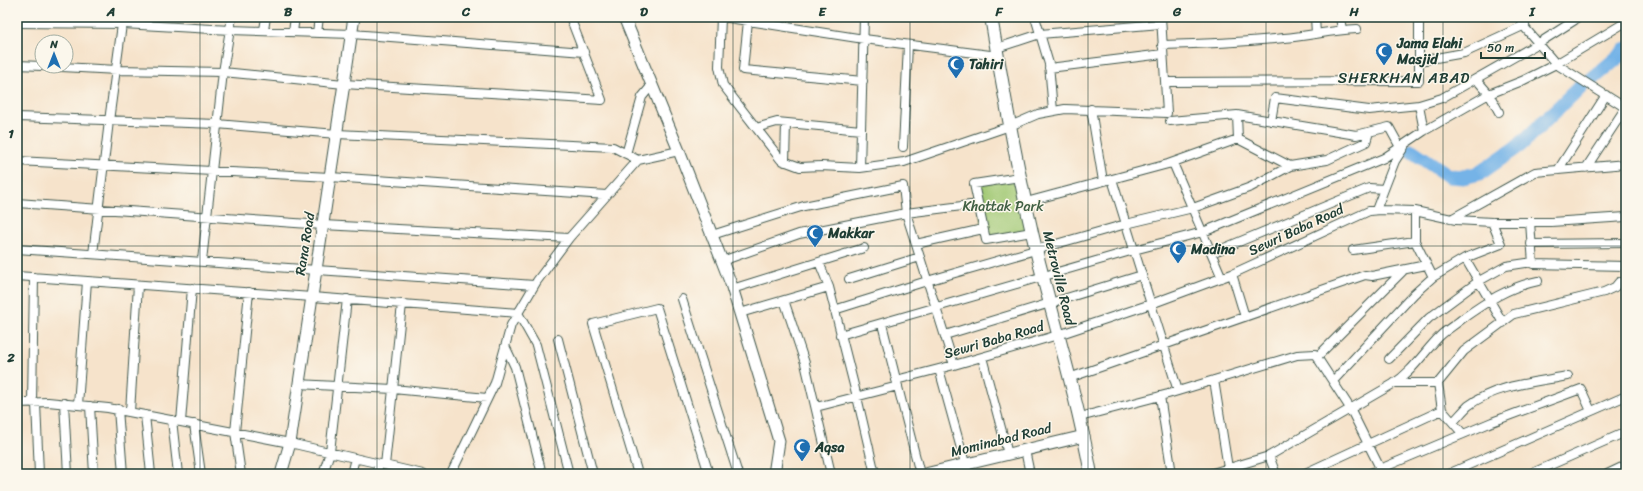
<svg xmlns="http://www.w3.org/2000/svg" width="1643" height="491" font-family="Sriracha,sans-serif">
  <rect width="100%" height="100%" fill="#fbf7ec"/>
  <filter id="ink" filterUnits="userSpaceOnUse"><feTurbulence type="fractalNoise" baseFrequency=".025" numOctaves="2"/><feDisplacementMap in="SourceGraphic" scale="8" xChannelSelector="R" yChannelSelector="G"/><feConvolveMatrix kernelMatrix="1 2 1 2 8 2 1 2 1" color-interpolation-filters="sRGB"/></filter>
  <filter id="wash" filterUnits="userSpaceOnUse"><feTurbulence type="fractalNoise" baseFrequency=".012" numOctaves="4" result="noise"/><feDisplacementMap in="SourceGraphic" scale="16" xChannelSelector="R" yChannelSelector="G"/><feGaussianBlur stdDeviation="0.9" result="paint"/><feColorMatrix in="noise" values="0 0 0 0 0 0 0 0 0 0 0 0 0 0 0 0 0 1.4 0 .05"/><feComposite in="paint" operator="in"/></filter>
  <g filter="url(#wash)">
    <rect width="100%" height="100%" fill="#f6e3cb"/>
    <path fill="#a2c974" stroke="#608354" d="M1020 177 1032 232 986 240 974 184Z"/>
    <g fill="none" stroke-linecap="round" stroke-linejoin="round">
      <path stroke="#74b3e7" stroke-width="15" d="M1591 80 1623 53 1626 49
        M1412 151 1449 176 1463 177 1480 173 1520 145 1581 86"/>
    </g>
  </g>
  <g filter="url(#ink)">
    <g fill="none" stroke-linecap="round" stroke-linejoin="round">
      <g stroke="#3f564b" stroke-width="10">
        <path id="street" d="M721 17 719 67 723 85 781 160 800 167 821 166 860 168 904 162 1010 126 1038 114 1065 109 1167 113 1161 17
          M722 17 864 39 998 56
          M1035 17 1049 64 1053 111
          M1315 17 1316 34
          M1340 17 1342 30
          M1520 17 1526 29 1556 64 1626 108
          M748 21 743 70 863 81
          M17 23 123 24 230 30 352 34 584 52
          M264 30 266 17
          M293 32 295 17
          M317 33 319 17
          M1162 45C1203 44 1244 42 1284 38 1309 36 1332 30 1357 29
          M997 48 1040 34 1161 24
          M1419 61 1464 53 1525 25
          M17 65 42 66
          M44 66 117 70 223 72 344 84 602 100 570 17
          M1049 68 1163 54
          M1476 79 1489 94 1499 112
          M1165 82 1419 81V17
          M1419 105 1424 131
          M1091 109 1103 181
          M17 117 217 124 337 134 613 147 638 160 679 151
          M1170 121 1237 115 1356 135 1389 127 1400 147
          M1271 121 1275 98 1369 110 1419 105 1442 98 1539 43 1575 20V17
          M756 128 777 122 861 130
          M1238 139 1290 166
          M903 147 908 45
          M626 154 642 97 652 85
          M17 161 330 177 607 195
          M785 162 786 123
          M1173 163 1222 278
          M860 168 864 17
          M1586 168 1626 107
          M1558 170 1606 95
          M1020 177 974 184 986 240 1032 232
          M1112 179 1178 391
          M1026 202 1168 164 1238 139 1237 115
          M17 203 323 225 569 238
          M1376 210 1395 161 1404 147
          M1415 211V241L1433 277
          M1451 219 1535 172 1626 164
          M1530 222 1533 264 1626 266
          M712 235 804 206 903 186 906 213 954 365
          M916 244 983 229
          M1531 244 1626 243
          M17 249 534 285
          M1353 250 1415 241
          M1212 253 1369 188 1384 189
          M93 254 109 121 123 17
          M1465 258 1503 323
          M202 261 223 72 232 17
          M722 261 799 234 906 213 978 204
          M819 262 829 287 857 397 875 474
          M1232 274 1245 317
          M17 276 312 297 518 313 536 345 569 474
          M849 279 920 257
          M732 289 864 248
          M682 299 738 474
          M784 300 805 363 831 474
          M834 310 927 281 1126 224 1193 208 1251 187 1290 166 1327 160 1366 142 1369 132
          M740 313 829 287
          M882 324 920 474
          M840 335 1134 250 1203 232 1384 158 1424 131 1489 94 1522 81 1556 64 1626 22
          M945 335 1142 275
          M558 339 593 474
          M505 346 515 367 542 474
          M982 357 1008 454
          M1317 357 1404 270
          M1389 359 1429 318 1479 281 1506 266 1533 262
          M939 369 968 474
          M1069 378 1365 275 1372 276 1426 265
          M896 380 954 365 1058 335 1151 304 1232 274 1369 211 1381 210 1415 211 1456 220 1492 222H1551L1626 217
          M1214 380 1228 468
          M1333 381 1414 294 1433 277 1465 258 1501 244 1492 222
          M1396 383H1438L1464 351 1514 314 1604 292 1615 287 1619 282
          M298 384 393 389 487 398
          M1160 396 1172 474
          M17 403 48 402 108 408 290 443 423 474
          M32 403 34 277
          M36 403 39 474
          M64 403 68 474
          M78 405 87 281
          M90 406 94 474
          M816 407 898 386
          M118 409 123 474
          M1442 410 1463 434
          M130 412 138 285
          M145 415 151 474
          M1080 417 1168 394 1297 355 1315 354 1350 408 1383 474
          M172 420 178 474
          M181 422 192 288
          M1453 422C1458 417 1463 411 1468 406 1495 385 1536 382 1568 376
          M194 424 201 474
          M1025 450 1030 474
          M1269 456 1276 474
          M385 465 402 304
          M241 474 235 432 249 292
          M323 474 330 452 347 299
          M351 474 355 458
          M376 474 379 464
          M451 474 495 383 511 325 537 281 569 238 638 160
          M638 474 593 324 657 308 709 474
          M1209 474 1269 456 1393 384C1412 372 1424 352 1440 336 1446 330 1455 325 1462 319 1486 302 1508 287 1538 281
          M1303 474 1442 410 1438 383
          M1368 474 1492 422 1581 389 1591 411
          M1448 474 1626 396
          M1530 474 1626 432
          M1607 474 1626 465"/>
      </g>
      <g stroke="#3f564b" stroke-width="13">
        <path id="secondary" d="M624 17 679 151 731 284 779 441 774 474
          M281 474 290 443 354 17
          M925 474 1084 436"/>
      </g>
      <g stroke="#3f564b" stroke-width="14">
        <path id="primary" d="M991 17C1005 99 1019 181 1039 262 1057 332 1078 402 1091 474"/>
      </g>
      <use href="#street" stroke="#fff" stroke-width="8"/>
      <use href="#secondary" stroke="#fff" stroke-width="11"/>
      <use href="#primary" stroke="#fff" stroke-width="12"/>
    </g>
  </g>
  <path fill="none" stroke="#1f3d34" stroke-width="1" stroke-opacity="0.55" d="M200 17V474M377 17V474M555 17V474M733 17V474M910 17V474M1088 17V474M1266 17V474M1443 17V474M17 246H1626"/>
  <defs>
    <g id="mosque-pin" transform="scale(0.9)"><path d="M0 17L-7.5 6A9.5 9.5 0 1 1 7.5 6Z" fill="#1f6fb2" stroke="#fbf7ec"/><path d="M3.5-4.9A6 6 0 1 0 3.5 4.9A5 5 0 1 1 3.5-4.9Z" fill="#fff"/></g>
  </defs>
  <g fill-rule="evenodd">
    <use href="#mosque-pin" x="1384" y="51"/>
    <use href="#mosque-pin" x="956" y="64"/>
    <use href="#mosque-pin" x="815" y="233"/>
    <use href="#mosque-pin" x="1178" y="249"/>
    <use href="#mosque-pin" x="802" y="447"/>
  </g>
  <g text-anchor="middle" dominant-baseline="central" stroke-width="3" stroke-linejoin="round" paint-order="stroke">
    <g font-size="14" font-weight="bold" fill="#1f3d34" stroke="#fbf7ec" text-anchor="start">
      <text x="1397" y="43">Jama Elahi<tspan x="1397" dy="16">Masjid</tspan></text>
      <text x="969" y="64">Tahiri</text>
      <text x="828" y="233">Makkar</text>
      <text x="1191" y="249">Madina</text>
      <text x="815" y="447">Aqsa</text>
    </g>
    <g font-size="14" fill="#406044" stroke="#fbf7ec">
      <text x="1003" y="206">Khattak Park</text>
    </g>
    <g font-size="14" fill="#1f3d34" stroke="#fbf7ec">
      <text transform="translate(1296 230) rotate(-25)">Sewri Baba Road</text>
      <text transform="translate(305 244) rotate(-81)">Rana Road</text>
      <text transform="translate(1059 278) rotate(76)">Metroville Road</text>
      <text transform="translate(994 340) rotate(-16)">Sewri Baba Road</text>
      <text transform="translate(1001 440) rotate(-14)">Mominabad Road</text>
    </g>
    <g font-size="15" letter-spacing="1" fill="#1f3d34" stroke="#fbf7ec">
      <text x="1404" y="78">SHERKHAN ABAD</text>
    </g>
  </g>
  <rect width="1643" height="491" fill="none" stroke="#fbf7ec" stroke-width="44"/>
  <g transform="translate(54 54)"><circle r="19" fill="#fbf7ec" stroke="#a3ada2"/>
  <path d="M0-3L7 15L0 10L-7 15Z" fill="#1f6fb2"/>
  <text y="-6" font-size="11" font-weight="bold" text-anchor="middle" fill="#1f3d34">N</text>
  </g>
  <path d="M1481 52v6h64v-6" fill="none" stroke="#1f3d34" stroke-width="2"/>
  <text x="1487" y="52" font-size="12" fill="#1f3d34" stroke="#fbf7ec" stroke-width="3" paint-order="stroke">50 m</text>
  <rect x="22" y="22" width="1599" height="447" fill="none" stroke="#1f3d34" stroke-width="1.5"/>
  <g font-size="13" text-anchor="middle" font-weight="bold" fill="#1f3d34">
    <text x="111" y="16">A</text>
    <text x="288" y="16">B</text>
    <text x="466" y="16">C</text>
    <text x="644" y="16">D</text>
    <text x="822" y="16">E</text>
    <text x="999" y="16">F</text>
    <text x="1177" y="16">G</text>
    <text x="1354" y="16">H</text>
    <text x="1532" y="16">I</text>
    <text x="11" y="138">1</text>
    <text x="11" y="362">2</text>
  </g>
</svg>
